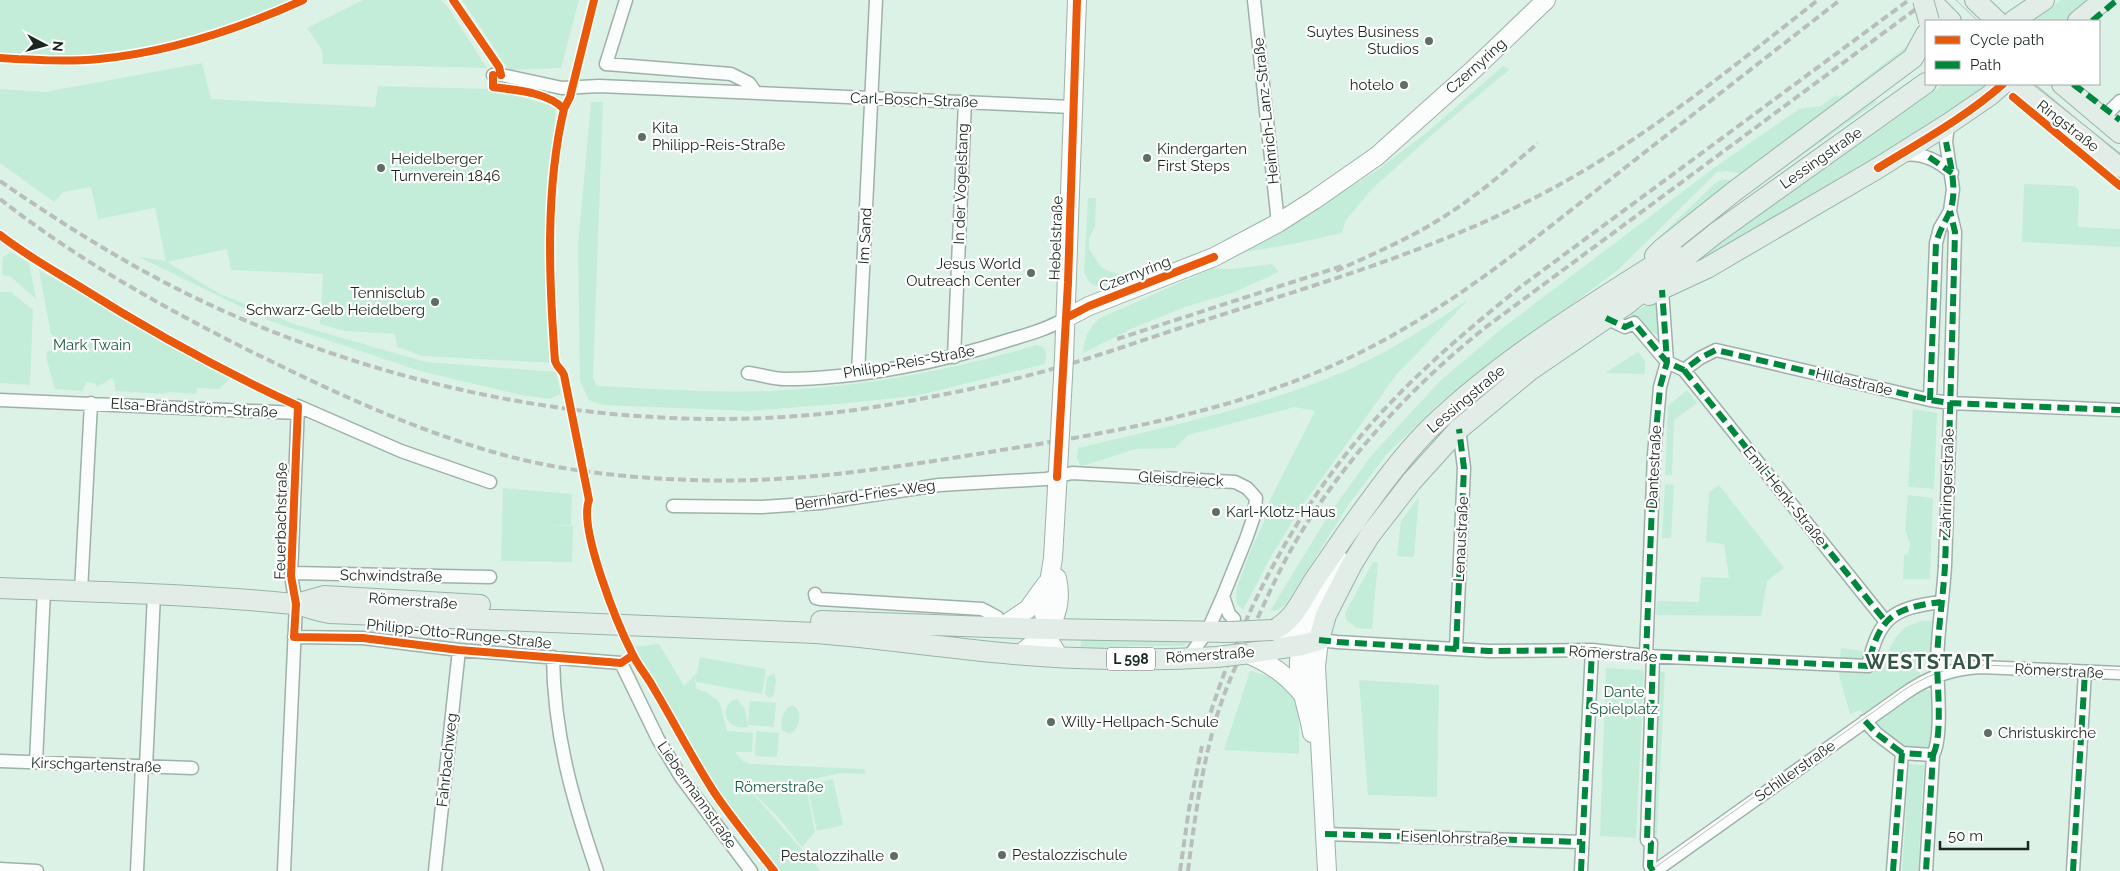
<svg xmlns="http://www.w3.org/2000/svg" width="2120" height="871" font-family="Raleway,sans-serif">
  <rect width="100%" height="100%" fill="#ddf2e7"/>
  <path fill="#c3edd8" d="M0 0H293C229 26 164 49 95 56 64 59 31 56 0 54Z
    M363 0H441L447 6 487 68 323 64 322 50 307 28Z
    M462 0H579L561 68 509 70Z
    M2061 0H2095L2070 21H2034Z
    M1910 44 1899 58 1743 174 1727 171 1717 172 1618 270 1438 404 1387 454 1349 504 1286 604 1278 610 1270 611 1328 516 1371 456 1440 381 1500 330 1718 165 1799 109 1821 106 1836 95 1840 97Z
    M202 63 211 99 375 107 378 86 492 89 556 107 546 237V281L553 363 423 356 397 347 395 334 345 331 320 324 323 274 231 270 227 249 167 262 220 294 294 324 426 362 556 372 561 394 550 399 521 395 420 371 270 321 139 257 166 261 155 208 98 219 91 187 63 192 54 202 0 163V89L45 92Z
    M1503 66 1510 69 1441 127 1372 189 1346 220 1342 233 1293 244 1245 252 1376 171 1425 134Z
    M1944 84H1989L1980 93 1678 278 1699 258Z
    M1874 99 1877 102 1745 196Z
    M591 102H603L593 378 597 386C660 389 724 394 787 390 872 385 955 369 1037 345L1043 347 1046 352 1045 364 915 396 838 404 749 411 603 405 589 400 580 381 578 245Z
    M1722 179 1734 181 1651 245 1714 184Z
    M2024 184 2074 186 2079 190 2078 227 2120 229V247L2022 242Z
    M1088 198H1096L1095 227 1089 238V249L1101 267 1111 272 1120 274 1154 262 1158 266C1143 272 1113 289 1097 286 1089 284 1086 277 1084 271Z
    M11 252 29 263 36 299 11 277 2 275 3 257Z
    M1272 264 1279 272 1232 293 1185 307 1131 329 1083 353C1084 338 1088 328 1100 318L1213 268 1232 269Z
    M39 270 231 378 219 389 197 388 196 394 169 392 164 394 115 391V384L112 378 97 387 95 383 87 382 82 391 55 389 46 357 47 351H51L55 336 51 335Z
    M0 292H11L33 310 30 385 0 383Z
    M1658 299 1663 338 1633 321 1630 314Z
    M1468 300 1397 374 1302 506 1269 560 1243 610 1237 604 1236 599 1237 587 1252 547 1264 522 1265 510 1315 411 1295 407 1188 435 1175 448 1135 449 1086 465H1080L1077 458 1078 448C1170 426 1263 407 1350 369 1392 350 1430 325 1468 300Z
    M1638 352 1645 361V374L1605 373Z
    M1687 390 1697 403 1674 420 1672 475H1665L1668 406Z
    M1913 409 1937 413 1934 489 1908 487Z
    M1665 484 1674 485 1671 538H1662Z
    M1719 485 1784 568 1767 581 1761 616 1656 615 1657 601 1699 602 1701 577 1729 578 1724 544 1706 542 1709 492Z
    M503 488 572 494 571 525H548L573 526 572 562 501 561Z
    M1908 495 1933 498 1930 579H1903L1904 555 1908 554 1910 544 1905 530Z
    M1419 497 1414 557 1397 556 1401 521Z
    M1373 562H1378L1372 629 1357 628 1346 620 1345 613Z
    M1921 621H1933L1930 655 1922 661 1919 671 1926 690 1934 691 1929 752 1904 750 1874 728 1860 710 1850 714 1839 675 1841 648 1858 650 1884 659 1896 637 1905 627Z
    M1082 637 1193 640 1182 646H1134L1080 650Z
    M659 644 684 686 697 673 700 657 766 669 762 694 696 682V675L695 681 697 689 706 692 716 699 720 704 727 731 753 733 752 752H735L743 761 750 764 865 769 866 774 840 773 805 781 815 832 802 847 778 817 747 787 820 870 819 871H777L706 784 661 704 634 647Z
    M1606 668 1644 670 1636 838 1600 836Z
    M1250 671C1301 682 1300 708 1299 754L1224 750Z
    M1657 671 1665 672 1657 835H1651Z
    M774 673 776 680 774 695 769 698 765 694 767 677Z
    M1359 680 1439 685 1437 797 1368 795Z
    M737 699 745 709 748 725 750 701 776 703 774 727 748 725V727C721 732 720 701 737 699Z
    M792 705C804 710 800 729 790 734L782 730C780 721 783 709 792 705Z
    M756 731 779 733 777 757 755 756Z
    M1909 764 1924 765 1918 871H1902Z
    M833 779 843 825 817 831 807 785Z"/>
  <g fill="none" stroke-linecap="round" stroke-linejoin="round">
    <g stroke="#9fb0a8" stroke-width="15">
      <path id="street" d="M626 0 606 64 731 74 749 83 756 93
        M1254 0 1278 223
        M493 75H501L562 88 599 86 1072 107
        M2102 119 2120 101
        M1902 155C1922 152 1938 160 1952 173
        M1606 318 1625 327 1634 323 1667 362 1684 370 1700 358 1716 350 1930 400 1950 403 2120 410
        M954 357 965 102
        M1684 370 1886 622
        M748 373C760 374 772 379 785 379 856 379 942 362 1009 340 1029 334 1048 329 1066 318
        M858 374 876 0
        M0 400 298 413
        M1930 400 1936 243 1940 228 1950 211 1953 189 1946 142 1948 124
        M673 506 762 507 820 503 939 485 1046 479 1072 473 1235 482 1247 488 1256 498 1254 516 1246 539 1223 596 1207 632 1187 659
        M291 573 490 577
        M81 591 91 403
        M815 594 816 598 820 599 982 609 997 617 1003 626
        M1223 596 1229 614 1234 619
        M294 637 363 638 459 650 621 663 658 739 681 777 751 871
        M1319 640 1337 642 1489 651 1592 650 1646 656 1868 666C1879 617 1893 608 1941 602
        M1456 649 1464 468 1459 429
        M1646 656 1654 455 1660 387 1667 362 1662 290
        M553 657C554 735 572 798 597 871
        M1865 721 1877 734 1902 753
        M1933 755C1943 736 1937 683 1937 661 1938 629 1943 598 1945 566 1949 455 1952 343 1955 232L1950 211
        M0 761 192 768
        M36 762 44 590
        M146 767 154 594
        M1325 834 1582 842
        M0 869 37 871
        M137 871 142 766
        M284 871 296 604 291 576 298 406 401 451 490 482
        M435 871 459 650
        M1581 871 1592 650
        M1653 871 1650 866 1651 843 1647 840 1653 656
        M1655 871 1904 694C1928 677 1951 669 1980 667L2120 673
        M1893 871 1902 753 1933 755 1926 871
        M2073 871 2085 672"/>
    </g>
    <g stroke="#9fb0a8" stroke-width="20">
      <path id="secondary" d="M1066 318 1089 306 1214 257 1278 223 1314 200 1377 156 1473 70 1546 0
        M1064 358 1077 0
        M1003 626 1028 609 1046 584
        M1275 630 1304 633 1319 640 1316 666 1327 871
        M1020 654C1048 633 1065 615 1057 578
        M1248 654C1271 664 1287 675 1303 695
        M1059 657 1050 642 1044 614 1053 558 1059 452
        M1312 733C1308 709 1298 685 1299 661 1300 625 1322 589 1338 558"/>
    </g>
    <g stroke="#9ab3a8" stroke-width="22">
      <path id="primary" d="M1930 0 1951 21
        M1975 0 1997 21
        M2013 21 2044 0
        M2078 21 2104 0
        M2016 84 2120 167
        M2062 84 2120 133
        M1655 256 1663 248 1736 190 1913 58 1926 34
        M1649 295 1707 268 1878 168 1948 124 1989 96 2003 84
        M0 588C98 592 196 594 293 604 305 605 317 612 330 613L816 633C903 640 990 655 1077 658 1123 660 1170 660 1217 657
        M296 604 324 596 480 605
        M821 621 1046 629 1229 632
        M1273 630C1294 621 1303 597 1315 579 1333 553 1351 526 1370 501 1388 476 1408 450 1430 428 1502 359 1589 306 1673 253
        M1242 654 1302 645 1319 640 1326 615 1352 564 1370 535 1412 481 1459 429 1529 371 1627 304 1716 233 1926 83"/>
    </g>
    <use href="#street" stroke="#fafdfb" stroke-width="12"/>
    <use href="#secondary" stroke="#fafdfb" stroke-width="18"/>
    <use href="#primary" stroke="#e2ede8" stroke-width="20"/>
    <path stroke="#b9bebc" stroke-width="1" d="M1956 0 1978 21
      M2035 84 2120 155
      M1650 871 1904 690C1928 675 1951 665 1980 665L2120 670"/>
    <path stroke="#b9bebc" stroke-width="4" stroke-dasharray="8 4" stroke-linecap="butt" d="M0 181C65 226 132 268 204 302 411 399 660 444 887 405 955 393 1024 379 1089 358 1121 348 1152 337 1183 327 1305 288 1430 253 1544 193 1643 141 1730 69 1818 0
      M0 199C75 258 159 305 244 348 327 389 411 429 500 454 561 471 628 478 692 480 798 484 904 466 1008 449 1133 429 1258 406 1371 347 1454 304 1525 246 1598 189 1678 126 1759 63 1840 0
      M1336 271C1373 254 1411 238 1445 216 1478 195 1508 169 1538 143
      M1117 339 1342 266
      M1207 724C1242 611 1299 503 1379 415 1422 368 1470 328 1519 288L1909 0
      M1180 871 1189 809 1202 746
      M1188 871C1194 823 1201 773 1214 726 1223 693 1237 663 1251 632 1263 607 1274 581 1287 557 1335 469 1408 389 1486 327L1928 0"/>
    <g stroke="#9fb0a8" stroke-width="20" stroke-linecap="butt">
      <path id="secondary-bridge" d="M1059 452 1064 358"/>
    </g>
    <g stroke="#9ab3a8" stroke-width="22" stroke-linecap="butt">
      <path id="primary-bridge" d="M1923 0 1929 21
        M1229 632 1273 630
        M1217 657 1242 654"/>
    </g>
    <use href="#secondary-bridge" stroke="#fafdfb" stroke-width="18"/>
    <use href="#primary-bridge" stroke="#e2ede8" stroke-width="20"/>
    <path stroke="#00873e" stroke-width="6" stroke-dasharray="12 6" stroke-linecap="butt" d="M2092 21 2117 0
      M2073 84 2120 120
      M1929 157 1952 173
      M1606 318 1625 327 1634 323 1667 362 1684 370 1700 358 1716 350 1930 400 1950 403 2120 410
      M1684 370 1886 622
      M1930 400 1936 243C1940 229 1945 223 1950 211 1958 190 1950 163 1946 142
      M1319 640 1337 642 1489 651 1592 650 1646 656 1868 666C1879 617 1893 608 1941 602
      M1456 649 1464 468 1459 429
      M1646 656 1654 455 1660 387 1667 362 1662 290
      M1865 721 1877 734 1902 753
      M1933 755C1943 736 1937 683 1937 661 1938 629 1943 598 1945 566 1949 455 1952 343 1955 232L1950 211
      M1325 834 1582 842
      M1581 871 1592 650
      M1653 871 1650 866 1651 843 1647 840 1653 656
      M1893 871 1902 753 1933 755 1926 871
      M2073 871 2085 672"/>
    <g stroke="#fff" stroke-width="11">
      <path id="cycleway" d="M453 0 499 67 501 75
        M0 58C33 60 66 62 99 59 170 52 239 29 303 0
        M493 75V87C516 90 547 92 564 109 545 189 549 280 555 361 557 368 562 369 564 375L589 500C578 528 618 626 633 655 638 666 647 676 653 687 674 722 692 758 714 792 732 819 754 845 774 871
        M2013 97 2120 186
        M564 109 570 97 594 0
        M1878 168C1920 142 1966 117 2003 84
        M0 235C24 254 51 269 77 285 148 330 222 371 298 406L291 576 296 604 294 637 363 638 459 650 621 663 633 655
        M1066 318 1089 306 1214 257
        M1057 477 1068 283 1077 0"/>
    </g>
    <use href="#cycleway" stroke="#e8590c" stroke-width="8"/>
  </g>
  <g fill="#5e6e66" stroke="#fff" stroke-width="2">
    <circle cx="1429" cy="41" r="5"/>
    <circle cx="1404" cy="85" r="5"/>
    <circle cx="642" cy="137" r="5"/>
    <circle cx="1147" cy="158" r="5"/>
    <circle cx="381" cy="168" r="5"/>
    <circle cx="1031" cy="273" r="5"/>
    <circle cx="435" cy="302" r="5"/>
    <circle cx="1216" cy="512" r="5"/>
    <circle cx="1051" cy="722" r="5"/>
    <circle cx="1988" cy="733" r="5"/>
    <circle cx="1002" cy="855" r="5"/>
    <circle cx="894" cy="856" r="5"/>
  </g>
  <g text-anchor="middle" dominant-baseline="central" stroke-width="4.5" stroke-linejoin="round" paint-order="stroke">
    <rect fill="#fff" stroke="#5e6863" stroke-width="1" x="1107" y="647.5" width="48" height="23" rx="4"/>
    <g font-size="14" font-weight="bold" fill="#192720">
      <text x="1131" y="659">L 598</text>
    </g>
    <g font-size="15" fill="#192720" stroke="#fff" text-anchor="start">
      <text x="1419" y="32" text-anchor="end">Suytes Business<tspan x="1419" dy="17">Studios</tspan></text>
      <text x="1394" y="85" text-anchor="end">hotelo</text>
      <text x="652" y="128">Kita<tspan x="652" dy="17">Philipp-Reis-Straße</tspan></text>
      <text x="1157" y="149">Kindergarten<tspan x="1157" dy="17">First Steps</tspan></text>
      <text x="391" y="159">Heidelberger<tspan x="391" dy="17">Turnverein 1846</tspan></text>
      <text x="1021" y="264" text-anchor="end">Jesus World<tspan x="1021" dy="17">Outreach Center</tspan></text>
      <text x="425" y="293" text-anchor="end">Tennisclub<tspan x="425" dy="17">Schwarz-Gelb Heidelberg</tspan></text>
      <text x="1226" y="512">Karl-Klotz-Haus</text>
      <text x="1061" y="722">Willy-Hellpach-Schule</text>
      <text x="1998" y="733">Christuskirche</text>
      <text x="1012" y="855">Pestalozzischule</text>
      <text x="884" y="856" text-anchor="end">Pestalozzihalle</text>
    </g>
    <g font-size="15" fill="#192720" stroke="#fff">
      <text transform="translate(1476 66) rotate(-42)">Czernyring</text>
      <text transform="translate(914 100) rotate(2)">Carl-Bosch-Straße</text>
      <text transform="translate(1266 111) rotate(-96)">Heinrich-Lanz-Straße</text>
      <text transform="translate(2068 126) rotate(38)">Ringstraße</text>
      <text transform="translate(1821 158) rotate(-35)">Lessingstraße</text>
      <text transform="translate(961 184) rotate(-88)">In der Vogelstang</text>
      <text transform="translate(865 236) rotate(-87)">Im Sand</text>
      <text transform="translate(1056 238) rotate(-88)">Hebelstraße</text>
      <text transform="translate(1135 274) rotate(-21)">Czernyring</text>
      <text transform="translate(909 362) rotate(-10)">Philipp-Reis-Straße</text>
      <text transform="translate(1854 382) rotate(13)">Hildastraße</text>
      <text transform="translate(1466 399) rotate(-40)">Lessingstraße</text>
      <text transform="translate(194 408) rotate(3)">Elsa-Brändström-Straße</text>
      <text transform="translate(1654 467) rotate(-87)">Dantestraße</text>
      <text transform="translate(1181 479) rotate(3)">Gleisdreieck</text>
      <text transform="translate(1947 483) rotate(-88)">Zähringerstraße</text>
      <text transform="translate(865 495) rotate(-8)">Bernhard-Fries-Weg</text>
      <text transform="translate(1785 496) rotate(51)">Emil-Henk-Straße</text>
      <text transform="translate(281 521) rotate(-89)">Feuerbachstraße</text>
      <text transform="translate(1461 539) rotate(-87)">Lenaustraße</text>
      <text transform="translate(391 576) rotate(1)">Schwindstraße</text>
      <text transform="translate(413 601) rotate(4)">Römerstraße</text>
      <text transform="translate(459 634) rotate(6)">Philipp-Otto-Runge-Straße</text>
      <text transform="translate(1613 654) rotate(4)">Römerstraße</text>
      <text transform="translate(1210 655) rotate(-4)">Römerstraße</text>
      <text transform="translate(2059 671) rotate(3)">Römerstraße</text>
      <text transform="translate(447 760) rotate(-84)">Fahrbachweg</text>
      <text transform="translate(96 765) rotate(2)">Kirschgartenstraße</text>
      <text transform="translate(1795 771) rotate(-35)">Schillerstraße</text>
      <text transform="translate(697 795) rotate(55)">Liebermannstraße</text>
      <text transform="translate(1454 838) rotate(2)">Eisenlohrstraße</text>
    </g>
    <g font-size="15" fill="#175b42" stroke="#fff">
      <text x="92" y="345">Mark Twain</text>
      <text x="1624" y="692">Dante<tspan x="1624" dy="17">Spielplatz</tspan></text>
      <text x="779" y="787">Römerstraße</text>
    </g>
    <g font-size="20" font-weight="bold" letter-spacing="1" fill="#335545" stroke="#fff">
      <text x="1930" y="662">WESTSTADT</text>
    </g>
  </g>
  <rect x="1925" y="20" width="175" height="65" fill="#ffffff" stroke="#a3a9a6"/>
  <rect x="1935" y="36" width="25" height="8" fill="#e8590c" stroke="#a3a9a6"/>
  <text x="1970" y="45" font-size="15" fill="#192720">Cycle path</text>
  <rect x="1935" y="61" width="25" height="8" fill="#00873e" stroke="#a3a9a6"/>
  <text x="1970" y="70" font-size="15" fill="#192720">Path</text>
  <g transform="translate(45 45) rotate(96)" stroke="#ffffff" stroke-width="4" paint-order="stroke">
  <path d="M0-4L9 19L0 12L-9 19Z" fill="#192720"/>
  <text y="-8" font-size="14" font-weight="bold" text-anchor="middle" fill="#192720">N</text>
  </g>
  <path d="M1940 841v8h88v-8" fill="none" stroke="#192720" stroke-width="2.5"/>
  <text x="1948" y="841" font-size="15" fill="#192720" stroke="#ffffff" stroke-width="4" paint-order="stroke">50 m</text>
</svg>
